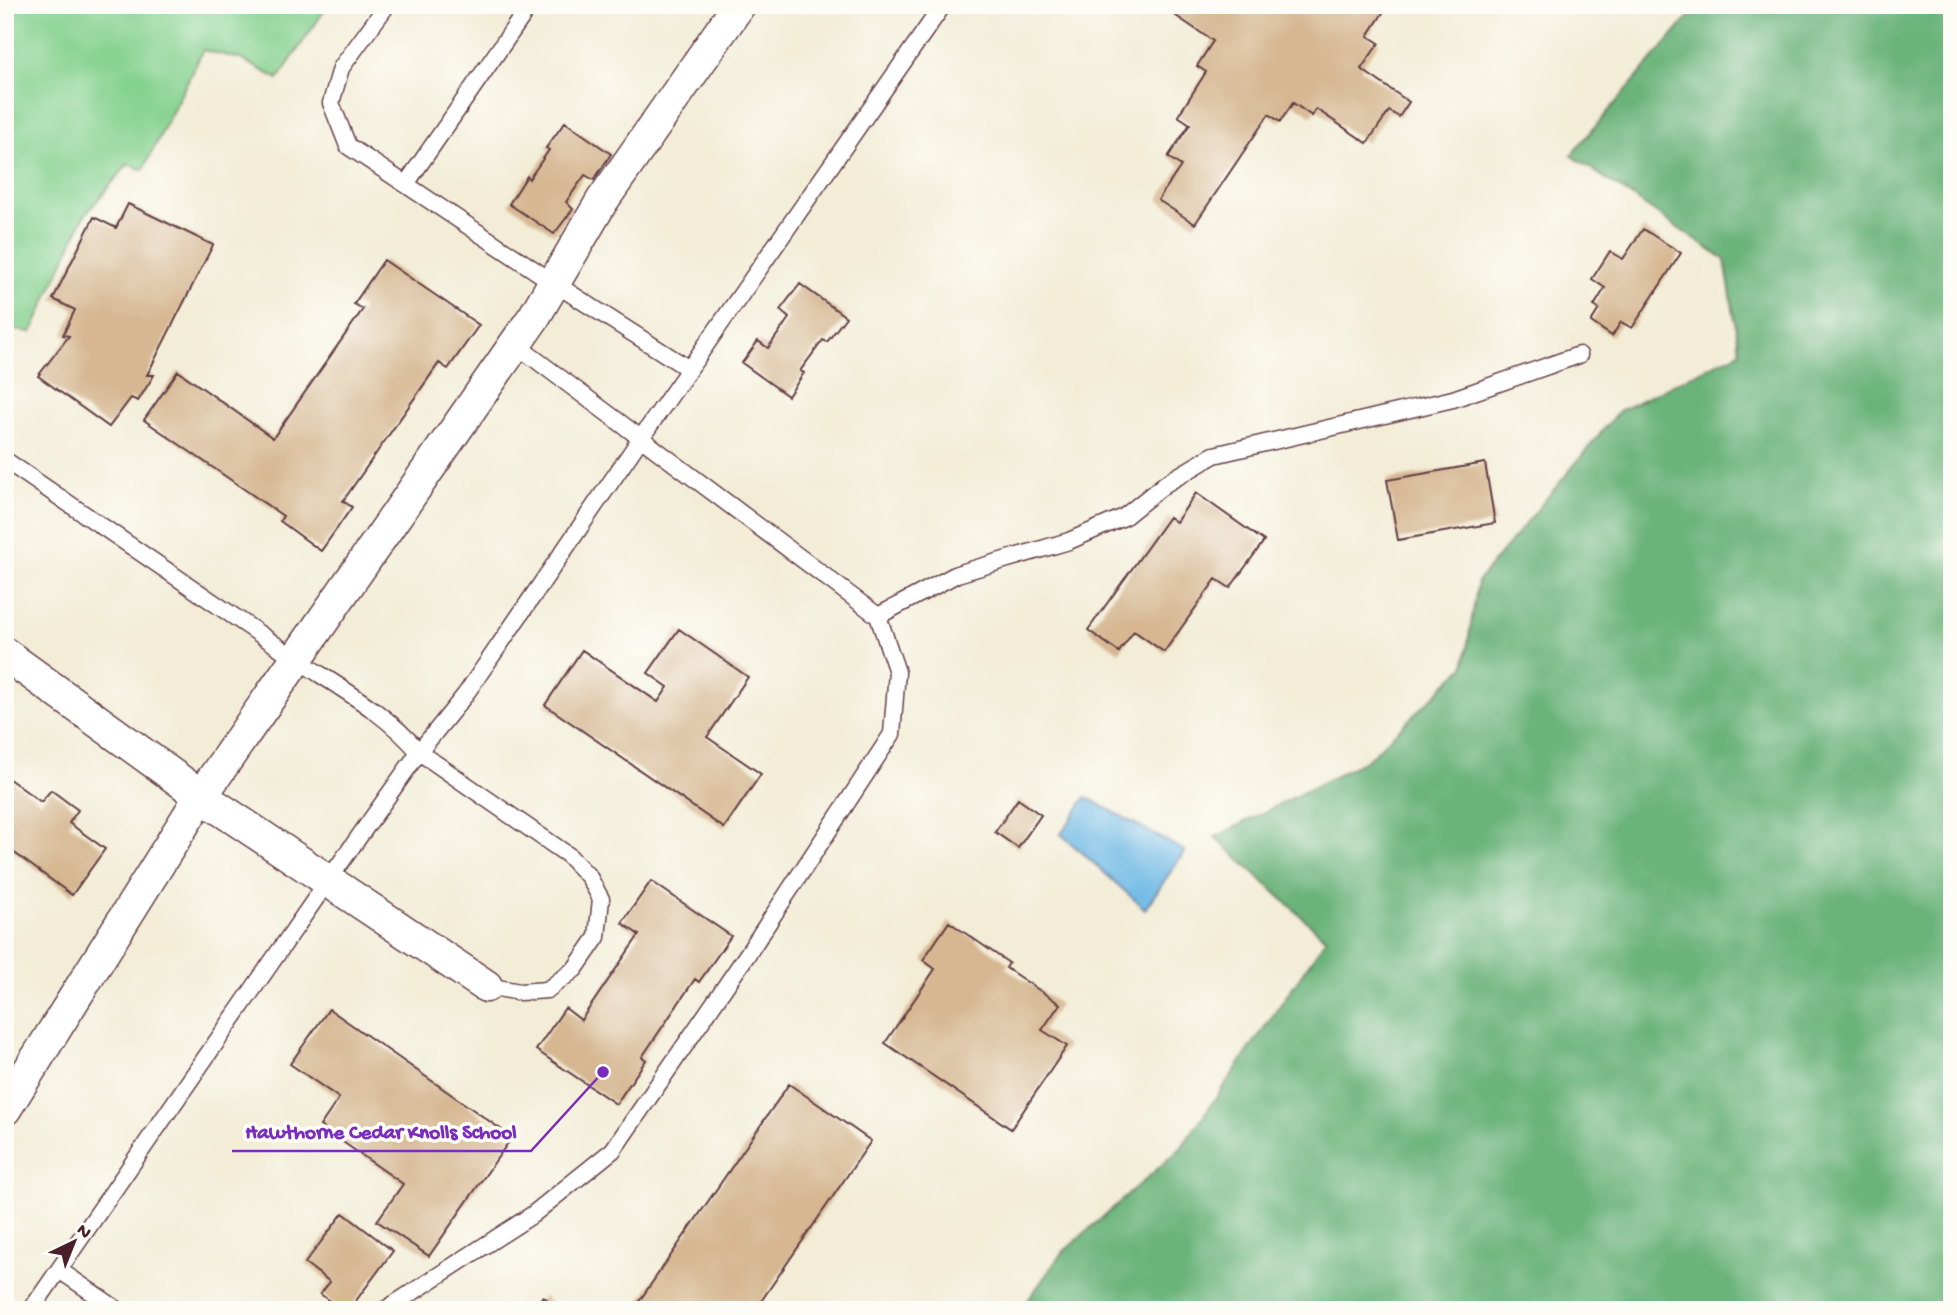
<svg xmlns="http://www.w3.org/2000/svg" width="1957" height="1315" font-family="'Gochi Hand',sans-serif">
  <rect width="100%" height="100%" fill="#fdfcf7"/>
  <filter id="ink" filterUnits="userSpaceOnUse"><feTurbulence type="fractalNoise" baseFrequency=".0143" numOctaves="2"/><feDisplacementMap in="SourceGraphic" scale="14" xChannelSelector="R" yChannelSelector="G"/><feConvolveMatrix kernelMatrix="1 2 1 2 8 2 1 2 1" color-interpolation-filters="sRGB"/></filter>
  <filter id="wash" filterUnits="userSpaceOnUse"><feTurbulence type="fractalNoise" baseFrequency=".00686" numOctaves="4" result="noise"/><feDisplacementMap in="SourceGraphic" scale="28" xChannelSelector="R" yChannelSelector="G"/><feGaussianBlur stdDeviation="1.57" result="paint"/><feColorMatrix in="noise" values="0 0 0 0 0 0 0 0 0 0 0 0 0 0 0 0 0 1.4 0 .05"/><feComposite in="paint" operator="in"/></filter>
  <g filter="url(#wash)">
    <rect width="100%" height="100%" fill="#f3edd7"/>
    <path fill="#84d18f" stroke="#67785d" stroke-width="2" d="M15 5H328L278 79 241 59 203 50 143 170 128 164 84 216 32 332 5 329V24Z"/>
    <path fill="#6bb37a" stroke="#5a6952" stroke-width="2" d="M1699 5H1952V1310H1021L1061 1254 1181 1148 1326 939 1215 837 1367 760 1464 667 1478 581 1619 411 1740 352 1725 260 1571 155Z"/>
    <path fill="#6cb8e5" stroke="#5b6c88" stroke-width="2" d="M1086 797 1185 851 1145 909 1061 834Z"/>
    <g id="blocks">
      <path fill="#d6b792" d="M1160 5H1388L1368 36 1379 43 1361 69 1409 102 1399 117 1389 111 1367 143 1316 109 1312 116 1293 103 1280 122 1269 114 1195 224 1158 200 1181 166 1168 157 1190 124 1178 116 1206 72 1197 66 1213 41Z
        M565 122 611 154 594 180 585 175 566 202 573 209 554 234 509 204 527 176 529 179 549 150 546 148Z
        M128 204 213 245 147 375H154L138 401 131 398 109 427 38 376 69 336 63 335 75 310 53 299 94 217 116 228Z
        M1643 229 1681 253 1632 328 1621 322 1612 336 1591 322 1599 309 1594 306 1605 288 1592 279 1610 251 1623 259Z
        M384 260 479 325 448 369 439 363 343 501 352 507 321 551 280 521 283 516 144 420 178 371 273 438 363 309 354 304Z
        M800 284 846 317 827 342 823 340 800 371 804 373 788 396 742 363 758 341 768 348 789 318 780 310Z
        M1485 463 1495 523 1398 540 1387 480Z
        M1196 493 1264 541 1230 588 1216 579 1164 652 1134 631 1119 652 1088 630 1169 517 1176 522Z
        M679 629 748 677 707 737 761 774 724 828 545 705 582 650 658 702 668 687 648 673Z
        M5 776 41 802 51 790 78 810 69 823 105 849 72 895 5 846Z
        M1018 799 1041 815 1018 848 995 832Z
        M651 881 731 936 699 982 695 979 642 1057 646 1060 616 1104 536 1050 565 1008 581 1020 639 935 622 923Z
        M949 922 1009 963 1006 968 1060 1004 1042 1030 1067 1046 1011 1129 885 1043 935 969 923 960Z
        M329 1009 512 1137 429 1256 377 1221 403 1184 320 1126 339 1098 290 1064Z
        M789 1084 871 1141 755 1310H648L638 1303Z
        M343 1213 393 1251 349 1310H342L320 1294 330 1282 305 1263Z
        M543 1296 560 1310H532Z"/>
    </g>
  </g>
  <g filter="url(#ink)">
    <use href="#blocks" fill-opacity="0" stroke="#633e45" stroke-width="2"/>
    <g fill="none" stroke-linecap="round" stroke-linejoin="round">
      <g stroke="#633e45" stroke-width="19">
        <path id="service" d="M387 5 341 68 331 103 348 146 554 283 689 369
          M406 184 530 5
          M5 460C98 523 190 587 283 650 329 682 383 709 419 752L568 855 589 877 601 899 597 937 575 969 547 990 520 992 486 986
          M878 616 957 574 1069 541 1124 517 1165 484 1214 455 1453 399 1579 355
          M59 1270 118 1310
          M31 1310 327 882 419 752 465 695 641 438 943 5
          M385 1310 532 1215 613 1150 749 952 892 734 897 672 878 616 515 344"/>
      </g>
      <g stroke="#633e45" stroke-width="35">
        <path id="minor" d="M5 654 201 796 486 986
          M5 1109 201 796 534 317 602 201 739 5"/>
      </g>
      <use href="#service" stroke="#fff" stroke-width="16"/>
      <use href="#minor" stroke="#fff" stroke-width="32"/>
    </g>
  </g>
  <path fill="none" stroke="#7b2cbf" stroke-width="2.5" d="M603 1072L531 1151H232"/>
  <circle fill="#7b2cbf" stroke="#fdfcf7" stroke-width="2.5" cx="603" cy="1072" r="7"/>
  <g font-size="21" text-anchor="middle" font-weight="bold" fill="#7b2cbf" stroke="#fdfcf7" stroke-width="7" stroke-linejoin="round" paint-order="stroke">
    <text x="381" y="1138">Hawthorne Cedar Knolls School</text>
  </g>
  <rect width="1957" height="1315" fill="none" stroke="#fdfcf7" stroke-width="28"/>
  <g transform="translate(74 1242) rotate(43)" stroke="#fdfcf7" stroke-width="5" paint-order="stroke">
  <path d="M0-5L12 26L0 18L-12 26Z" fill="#4a1f2b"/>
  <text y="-10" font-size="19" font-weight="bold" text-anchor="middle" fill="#4a1f2b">N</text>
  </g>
</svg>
